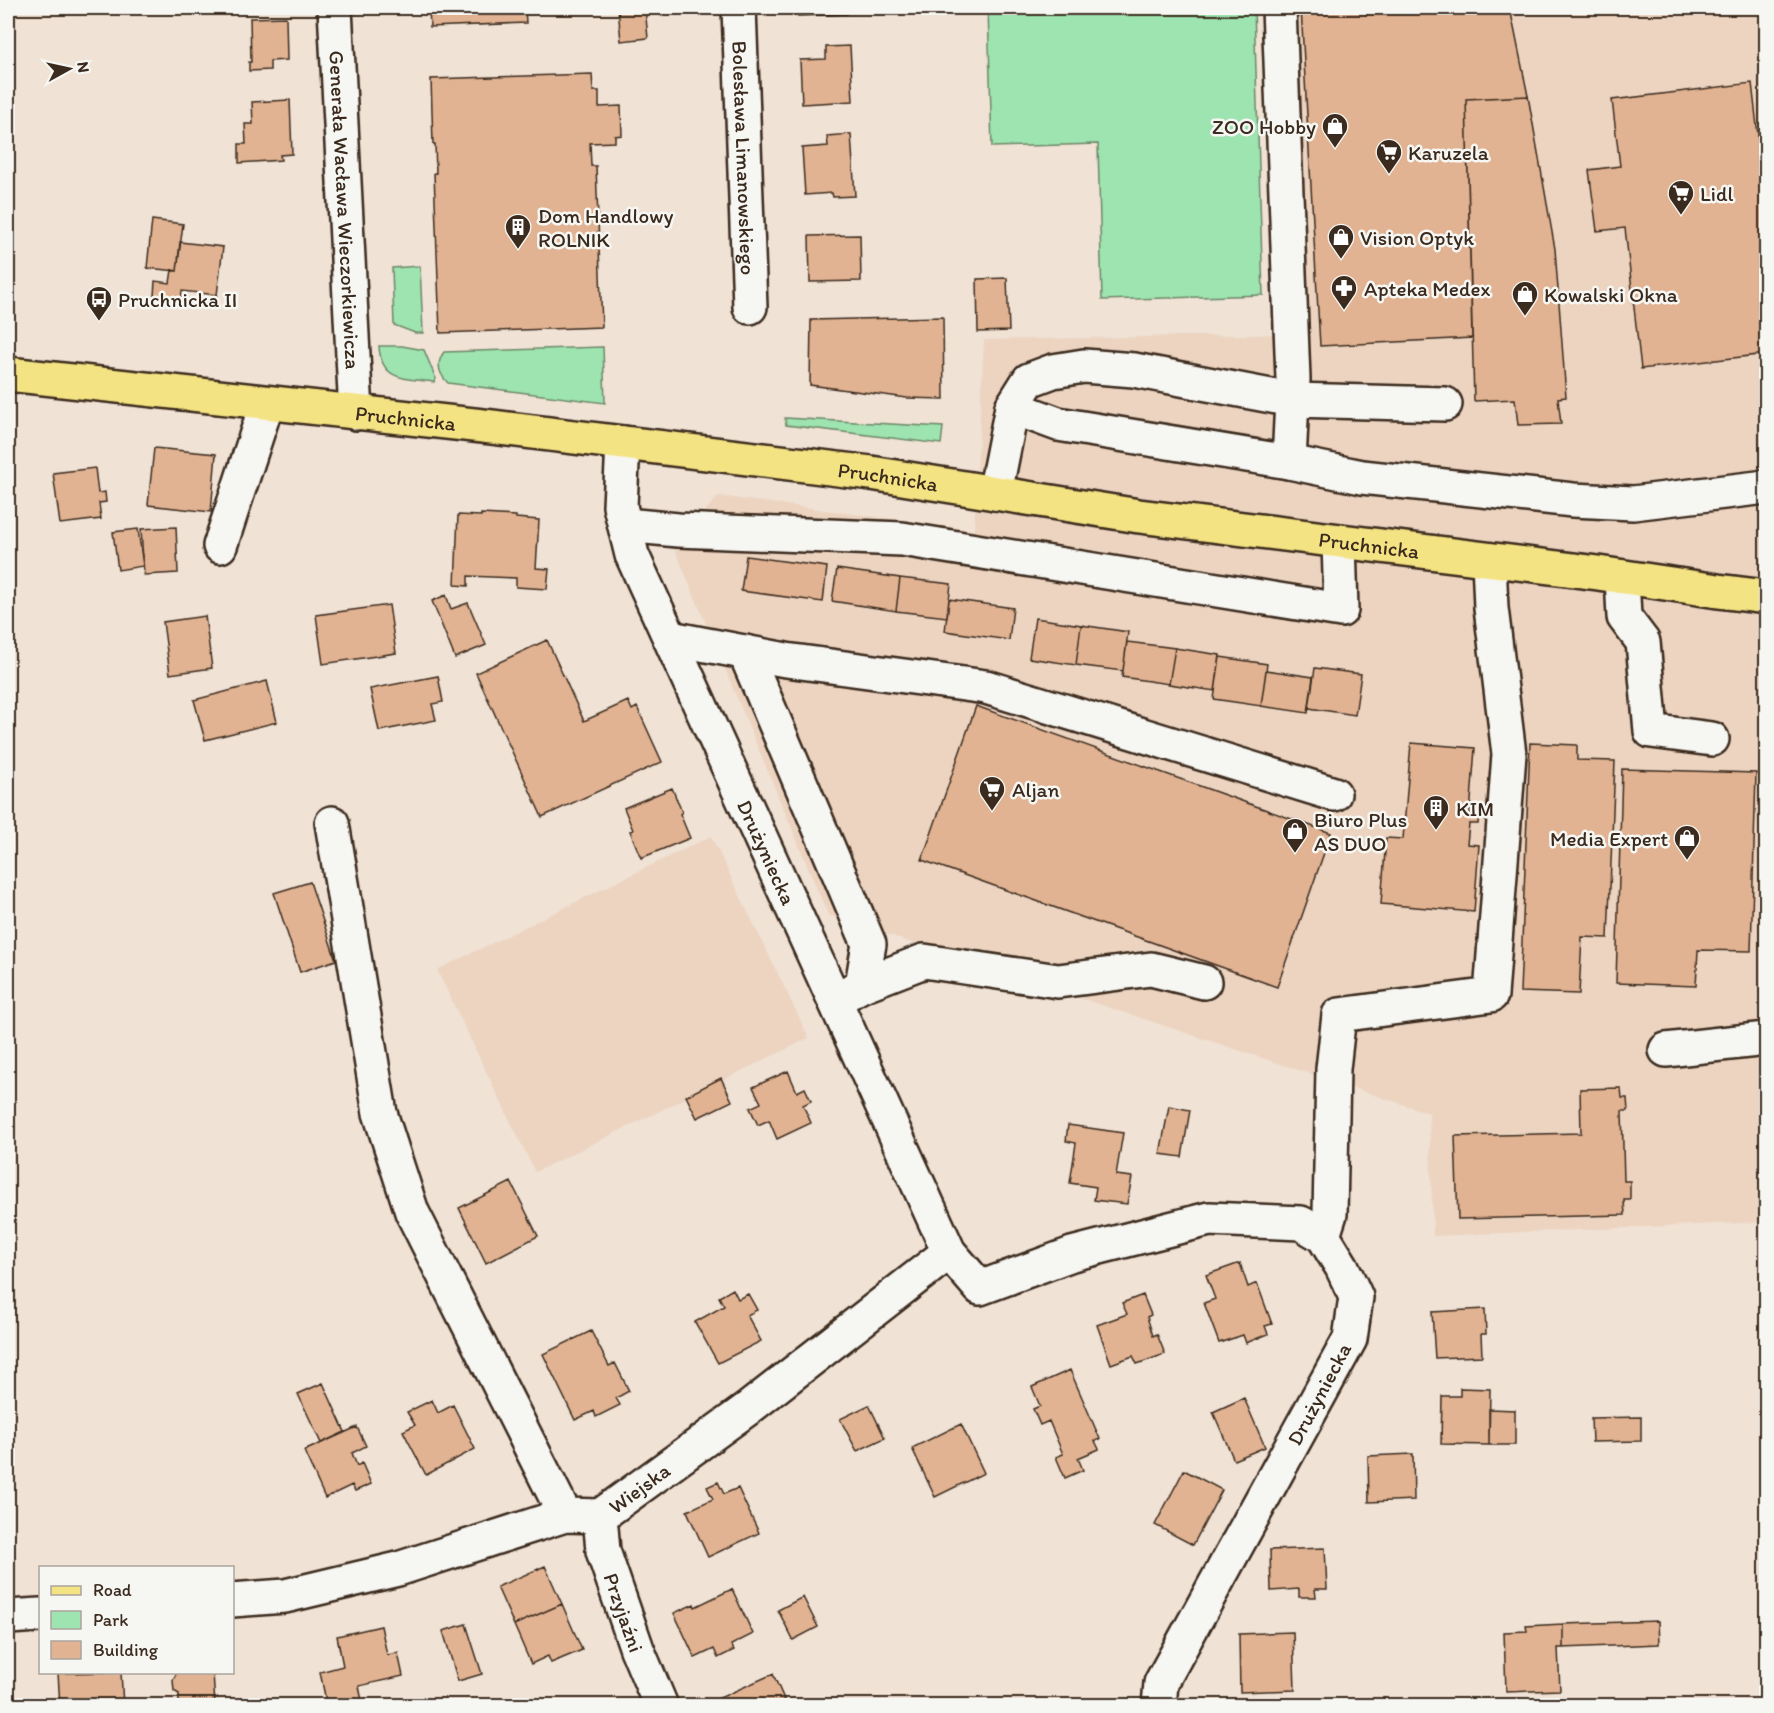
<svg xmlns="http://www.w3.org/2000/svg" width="1774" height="1713" font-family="Itim,sans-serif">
  <rect width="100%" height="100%" fill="#f0e2d5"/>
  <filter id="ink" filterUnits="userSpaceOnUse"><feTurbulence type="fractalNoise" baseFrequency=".0167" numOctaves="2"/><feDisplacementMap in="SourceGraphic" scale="12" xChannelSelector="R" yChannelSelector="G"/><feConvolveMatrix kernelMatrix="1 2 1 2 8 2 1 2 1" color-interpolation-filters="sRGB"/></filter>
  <g filter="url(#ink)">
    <path fill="#ecd4c1" d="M1277 8H1766V1222L1433 1236 1429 1113 828 915 673 545 719 496 974 530 984 340 1290 334Z
      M711 836 809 1038 535 1172 437 970Z"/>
    <path fill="#9ee4b0" stroke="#6c8767" stroke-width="1.5" d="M988 8H1254L1263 295 1102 300 1098 144 992 147Z
      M420 266 423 333H415L394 325 392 268Z
      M379 346H402L424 350 436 379 434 382C406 378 381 382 379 346Z
      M603 347 605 403 448 383C439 374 436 363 444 352Z
      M785 418 943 427 941 444 786 425Z"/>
    <path fill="#e1b392" stroke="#3b2a1e" stroke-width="1.5" d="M429 8H525L526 23 430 27Z
      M618 8H645L648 38 621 41Z
      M798 8H847V14L798 16Z
      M1301 8H1510L1528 96 1466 99 1472 338 1320 346Z
      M286 17 287 60 270 61V70L249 71V62H251L250 18Z
      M850 46 853 101 802 104 800 60 826 59V47Z
      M592 74 593 91H599V107L621 106 622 135 615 136V142L590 143 591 166H596L602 327 440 333 434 173H436L435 144H433L431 79Z
      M1752 83 1766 205V354L1641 369 1625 228 1597 231 1589 170 1620 166 1612 100Z
      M1528 96 1555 249 1566 397 1558 398 1561 424 1518 425 1515 399 1474 401 1466 99Z
      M290 100 292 154 280 155 281 160 239 163V144H246L245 124H253L252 102Z
      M851 134 855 196 833 197 832 193 805 195 802 148 828 146 827 136Z
      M8 220H12L8 267Z
      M152 220 183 224 177 271 147 268Z
      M860 235 861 281 810 282 809 236Z
      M180 242 223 247 217 295 182 291 181 299 154 296 155 281 170 283 172 270 177 271Z
      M1007 278 1009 331 978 332 977 279Z
      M943 317 944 399 907 398 810 385 811 320Z
      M154 448 216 454 211 512 148 505Z
      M95 468 98 493 105 492 106 502 99 503 101 519 60 524 53 473Z
      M481 514 516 516V518L539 520 536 568 549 569 547 589 516 587V578L468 576V586L455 585 458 515 481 516Z
      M176 527 178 573 144 575 141 529Z
      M138 529 143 566 118 570 113 532Z
      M746 556 827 567 823 602 741 591Z
      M837 569 900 578 896 611 832 601Z
      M900 578 951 584 947 617 896 611Z
      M446 595 451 609 468 603 486 645 455 658 432 601Z
      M949 599 1013 608 1009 640 945 631Z
      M389 605 396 653 323 664 316 615Z
      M205 616 212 668 170 674 163 622Z
      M1035 618 1081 625 1076 665 1029 658Z
      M1081 625 1128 632 1123 671 1076 665Z
      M547 640 584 721 628 701 632 710 637 707 662 762 542 817 476 673Z
      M1127 642 1175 648 1169 684 1122 677Z
      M1175 648 1220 655 1215 691 1169 684Z
      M1220 657 1267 664 1261 706 1214 699Z
      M1315 668 1361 674 1355 715 1309 708Z
      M1266 670 1313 677 1308 713 1261 706Z
      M438 676 443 702 432 704 436 720 379 731 370 689Z
      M267 681 277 722 205 740 194 700Z
      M976 706 1331 833 1277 987 922 860Z
      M1411 743 1475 748 1470 814H1479L1478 824H1469L1467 844 1479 845 1474 912 1381 904 1386 838 1403 839Z
      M1530 743 1577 745V760L1615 761 1608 938 1582 937 1579 994 1520 992Z
      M1622 769 1756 773 1751 951 1698 950 1696 986 1616 983Z
      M672 788 682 812 680 814 690 838 641 858 630 831 633 830 624 808Z
      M310 882 336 960 300 972 274 893Z
      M788 1071 797 1092 805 1088 811 1101 803 1105 811 1123 777 1139 769 1120 758 1125 750 1108 761 1103 753 1087Z
      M721 1078 732 1101 697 1118 686 1096Z
      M1621 1088 1622 1098H1627L1628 1111H1622L1624 1181H1630V1200H1624L1625 1215 1458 1219 1455 1136 1581 1133 1580 1089Z
      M1169 1106 1190 1110 1182 1157 1160 1154Z
      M1068 1125 1123 1133 1116 1175 1132 1177 1127 1204 1094 1200 1096 1187 1070 1183 1076 1143 1066 1141Z
      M511 1182 538 1236 486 1263 459 1208Z
      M1240 1263 1248 1287 1257 1283 1272 1324 1265 1326 1268 1334 1246 1343 1243 1335 1219 1343 1204 1303 1215 1299 1206 1275Z
      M733 1289 738 1299 748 1294 757 1310 747 1315 761 1341 718 1363 695 1322 724 1306 719 1297Z
      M1143 1295 1151 1315 1147 1317 1153 1336 1157 1334 1165 1354 1137 1364 1133 1356 1111 1364 1097 1325 1127 1314 1122 1303Z
      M1485 1309 1486 1334H1481L1482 1356 1435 1358 1432 1312Z
      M591 1331 609 1366 615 1363 629 1391 616 1398 620 1405 596 1417 594 1411 575 1420 543 1354Z
      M1070 1370 1100 1439 1095 1441 1099 1449 1078 1458 1083 1470 1065 1478 1056 1457 1063 1454 1049 1421 1040 1425 1033 1409 1040 1406 1032 1387Z
      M323 1383 345 1432 321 1443 298 1394Z
      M1460 1388 1490 1389 1489 1445 1441 1444 1442 1396H1460Z
      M1244 1398 1265 1447 1234 1460 1213 1412Z
      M432 1400 438 1413 453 1405 475 1449 426 1475 403 1431 415 1425 407 1412Z
      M869 1405 885 1438 857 1451 840 1419Z
      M1489 1409 1515 1410V1445H1489Z
      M1641 1417V1441L1592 1442 1591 1418Z
      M961 1424 984 1473 935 1497 912 1448Z
      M357 1427 366 1446 352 1453 357 1466 362 1463 371 1484 355 1491 352 1485 325 1498 304 1451Z
      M1413 1454 1414 1500 1369 1502 1368 1456Z
      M1184 1470 1222 1490 1193 1545 1155 1525Z
      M718 1482 724 1494 738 1488 759 1533 708 1557 687 1511 713 1499 707 1487Z
      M1325 1548 1327 1589H1315L1316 1597H1299V1589L1271 1591 1270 1550Z
      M545 1566 562 1604 514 1625 497 1587Z
      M732 1589 753 1634 731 1645 734 1650 718 1658 714 1649 695 1658 674 1613 694 1604 695 1607Z
      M803 1597 818 1627 793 1640 778 1610Z
      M562 1604 582 1650 551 1663 548 1656 531 1664 514 1625Z
      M1658 1621 1659 1644 1563 1648V1624Z
      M466 1624 482 1674 458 1681 443 1631Z
      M1563 1624V1648H1558L1560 1690 1506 1692 1504 1632 1527 1631 1526 1626Z
      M381 1626 387 1655 398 1653 403 1676 359 1686 363 1706H327L320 1672 343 1666 337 1636Z
      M1293 1632 1295 1690 1240 1692 1239 1634Z
      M121 1672 123 1706H60L58 1673Z
      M177 1672H213L215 1706H179V1694L174 1691 173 1680Z
      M773 1674 787 1706H707L706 1704Z"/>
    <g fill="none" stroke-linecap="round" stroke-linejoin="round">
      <g stroke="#3b2a1e" stroke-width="38">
        <g id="minor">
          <path id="s1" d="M335 8 356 413"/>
          <path id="s2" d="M739 8 750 307"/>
          <path d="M1279 8 1293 379 1289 462"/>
          <path d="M1012 407 1029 380 1053 371 1084 366 1134 370 1292 400 1445 404"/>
          <path id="s3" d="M623 443 620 506 632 555 949 1252 980 1288 1072 1254 1209 1219 1301 1223 1323 1236 1342 1267 1356 1297 1350 1339 1161 1683 1159 1706"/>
          <path d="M995 493 1012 407 1058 424 1289 462 1362 477 1573 500 1633 503 1766 487"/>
          <path d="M625 525 678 530 902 539 1341 610 1339 541"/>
          <path d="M220 546 267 403"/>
          <path d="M1622 577 1624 617 1643 642 1651 731 1712 739"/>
          <path d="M670 638 786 660 986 687 1334 794"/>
          <path d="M745 652 869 944 862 985 835 1000"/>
          <path d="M332 823 380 1113 412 1212 565 1515"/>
          <path d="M862 985 924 961 1058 981 1151 969 1204 982"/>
          <path d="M1666 1050 1766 1039"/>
          <path d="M1323 1236 1330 1214 1333 1069 1339 1015 1491 995 1509 754 1491 608 1489 560"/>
          <path id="s4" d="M600 1516 603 1551 637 1649 661 1706"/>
          <path id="s5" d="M232 1600 285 1596 398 1569 565 1515 600 1516 750 1407 949 1252"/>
          <path d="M8 1617 40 1615"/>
        </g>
      </g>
      <g stroke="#3b2a1e" stroke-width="38">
        <g id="major">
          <path id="s6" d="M8 374 492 427 871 473 1139 516 1598 573 1718 591 1766 597"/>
        </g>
      </g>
      <use href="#minor" stroke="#f6f6f2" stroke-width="33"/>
      <use href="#major" stroke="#f4e382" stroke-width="33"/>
    </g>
  </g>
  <defs>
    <g id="shop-pin" transform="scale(1.35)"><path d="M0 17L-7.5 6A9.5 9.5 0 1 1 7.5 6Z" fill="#3b2a1e" stroke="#f6f6f2"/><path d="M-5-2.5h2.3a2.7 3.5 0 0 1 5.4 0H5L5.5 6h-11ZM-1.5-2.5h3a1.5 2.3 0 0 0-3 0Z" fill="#fff"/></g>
    <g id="supermarket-pin" transform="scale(1.35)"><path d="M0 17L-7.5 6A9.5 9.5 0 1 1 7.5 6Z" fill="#3b2a1e" stroke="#f6f6f2"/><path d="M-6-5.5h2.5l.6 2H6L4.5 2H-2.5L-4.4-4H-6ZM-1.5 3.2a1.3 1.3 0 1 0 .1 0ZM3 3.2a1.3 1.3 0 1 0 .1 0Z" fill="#fff"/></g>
    <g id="building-pin" transform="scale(1.35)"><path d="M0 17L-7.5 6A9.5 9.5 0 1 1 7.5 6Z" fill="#3b2a1e" stroke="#f6f6f2"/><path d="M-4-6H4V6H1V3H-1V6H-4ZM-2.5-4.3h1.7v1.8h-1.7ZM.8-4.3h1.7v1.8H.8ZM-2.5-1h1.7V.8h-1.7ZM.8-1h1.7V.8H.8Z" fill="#fff"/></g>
    <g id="pharmacy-pin" transform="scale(1.35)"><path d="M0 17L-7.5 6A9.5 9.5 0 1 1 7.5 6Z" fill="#3b2a1e" stroke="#f6f6f2"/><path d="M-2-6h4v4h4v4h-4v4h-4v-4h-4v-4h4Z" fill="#fff"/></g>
    <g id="bus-pin" transform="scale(1.35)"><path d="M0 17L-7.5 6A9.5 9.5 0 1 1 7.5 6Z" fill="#3b2a1e" stroke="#f6f6f2"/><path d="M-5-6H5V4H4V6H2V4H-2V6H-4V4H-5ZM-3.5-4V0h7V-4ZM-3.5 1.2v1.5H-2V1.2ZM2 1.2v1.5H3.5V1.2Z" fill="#fff"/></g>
  </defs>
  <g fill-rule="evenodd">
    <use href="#shop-pin" x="1335" y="126"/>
    <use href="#supermarket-pin" x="1389" y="152"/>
    <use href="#supermarket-pin" x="1681" y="193"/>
    <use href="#building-pin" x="518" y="227"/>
    <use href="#shop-pin" x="1341" y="237"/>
    <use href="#pharmacy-pin" x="1344" y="288"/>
    <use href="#shop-pin" x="1525" y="294"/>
    <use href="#bus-pin" x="99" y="299"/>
    <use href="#supermarket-pin" x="992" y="789"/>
    <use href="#building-pin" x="1436" y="808"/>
    <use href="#shop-pin" x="1295" y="831"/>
    <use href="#shop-pin" x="1687" y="838"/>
  </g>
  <g text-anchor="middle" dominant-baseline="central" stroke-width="5" stroke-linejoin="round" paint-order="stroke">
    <g font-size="21" fill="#3b2a1e" stroke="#f6f6f2" text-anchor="start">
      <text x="1316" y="126" text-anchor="end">ZOO Hobby</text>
      <text x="1408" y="152">Karuzela</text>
      <text x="1700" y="193">Lidl</text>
      <text x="538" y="215">Dom Handlowy<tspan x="538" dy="24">ROLNIK</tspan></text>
      <text x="1360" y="237">Vision Optyk</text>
      <text x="1364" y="288">Apteka Medex</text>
      <text x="1544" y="294">Kowalski Okna</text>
      <text x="118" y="299">Pruchnicka II</text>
      <text x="1012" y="789">Aljan</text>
      <text x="1456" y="808">KIM</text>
      <text x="1314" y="819">Biuro Plus<tspan x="1314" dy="24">AS DUO</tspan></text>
      <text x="1668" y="838" text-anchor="end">Media Expert</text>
    </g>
    <g font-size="21" fill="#3b2a1e" stroke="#f6f6f2">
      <text stroke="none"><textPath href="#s2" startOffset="150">Bolesława Limanowskiego</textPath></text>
      <text stroke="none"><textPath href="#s1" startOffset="202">Generała Wacława Wieczorkiewicza</textPath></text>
      <text stroke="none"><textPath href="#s6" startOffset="400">Pruchnicka</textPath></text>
      <text stroke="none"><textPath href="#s6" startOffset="886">Pruchnicka</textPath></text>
      <text stroke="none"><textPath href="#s6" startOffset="1372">Pruchnicka</textPath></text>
      <text stroke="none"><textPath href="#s3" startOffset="440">Drużyniecka</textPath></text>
      <text transform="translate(1319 1394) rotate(-62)">Drużyniecka</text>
      <text stroke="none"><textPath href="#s5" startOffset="428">Wiejska</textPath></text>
      <text stroke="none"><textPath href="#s4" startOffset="100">Przyjaźni</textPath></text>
    </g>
  </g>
  <rect width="1774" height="1713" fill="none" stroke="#f6f6f2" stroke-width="30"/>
  <rect x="15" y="15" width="1744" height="1683" fill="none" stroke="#3b2a1e" stroke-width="2" filter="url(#ink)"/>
  <rect x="39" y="1566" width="195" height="108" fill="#f6f6f2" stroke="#aba49d" stroke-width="1.5"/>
  <rect x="51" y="1586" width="30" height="9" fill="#f4e382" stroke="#aba49d" stroke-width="1.5"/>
  <text x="93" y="1596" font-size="18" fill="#3b2a1e">Road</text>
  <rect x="51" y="1611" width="30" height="18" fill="#9ee4b0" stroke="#aba49d" stroke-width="1.5"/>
  <text x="93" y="1626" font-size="18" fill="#3b2a1e">Park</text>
  <rect x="51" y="1641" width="30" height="18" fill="#e1b392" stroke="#aba49d" stroke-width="1.5"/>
  <text x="93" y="1656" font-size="18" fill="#3b2a1e">Building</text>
  <g transform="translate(69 69) rotate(82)" stroke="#f6f6f2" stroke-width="4.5" paint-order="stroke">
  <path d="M0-4.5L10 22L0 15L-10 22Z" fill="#3b2a1e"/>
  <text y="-9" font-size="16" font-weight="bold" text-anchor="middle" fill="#3b2a1e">N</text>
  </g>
</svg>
